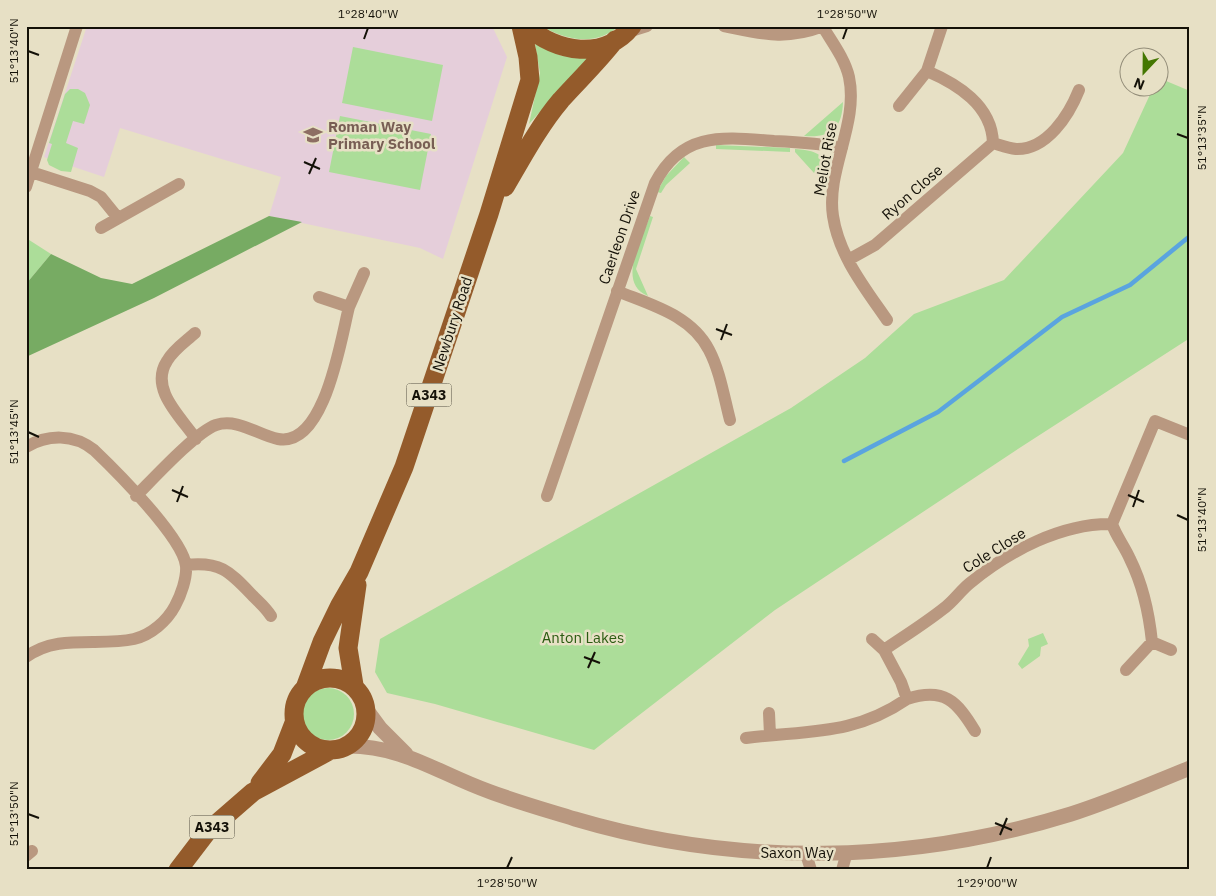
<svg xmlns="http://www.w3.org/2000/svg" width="1216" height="896" font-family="'IBM Plex Sans',sans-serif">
  <rect width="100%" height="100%" fill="#e7e0c5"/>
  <path fill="#e5ceda" d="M87 26H492L507 57 443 259 420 248 269 216 281 177 120 128 104 177 44 157Z"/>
  <path fill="#acdd99" d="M541 26H619C595 47 566 40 541 26Z
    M535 44 562 56 589 57 529 124 540 73Z
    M353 47 443 65 432 121 342 103Z
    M1159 78 1190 91V338L1021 447 775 610 594 750 435 704 387 693 375 672 380 639 791 408 865 358 914 314 1004 280 1123 153 1153 88H1158Z
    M70 89H78L85 93 90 105 84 124 73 121 66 143 78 148 71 172 61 171 49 165 47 160 52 144 49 143 65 94Z
    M843 102C842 129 831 138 804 136Z
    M340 116 431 134 420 190 329 172Z
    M716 145 790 148V152L716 149Z
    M795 149C811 150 823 152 828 168L814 173 795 152Z
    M684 157 690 163 666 185 661 193 657 192 666 176Z
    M650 216 653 217 636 269 648 296C616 283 642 239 650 216Z
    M26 238 51 254 26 284Z
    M1043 633 1048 644 1041 647 1040 656 1022 669 1018 664 1029 646 1028 639Z
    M302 714a26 26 0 1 1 52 0a26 26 0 1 1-52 0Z"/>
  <path fill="#77ab63" d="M269 216 302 222 154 298 26 357V284L51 254 101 278 132 284Z"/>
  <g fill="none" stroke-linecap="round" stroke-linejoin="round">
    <path stroke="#5aa4df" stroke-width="4.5" d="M844 461 938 412 1062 317 1130 285 1190 236"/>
    <path stroke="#b99880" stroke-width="12" d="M724 26C763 34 784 41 824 26
      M823 27C832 42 845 59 849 77 859 124 826 170 833 216 839 256 865 288 887 320
      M628 32 647 26
      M927 71C957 84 992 105 993 143 1000 145 1008 148 1016 149 1047 150 1069 115 1079 90
      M899 106 927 71 942 26
      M31 172 90 191 101 197 118 218
      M26 187 77 26
      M101 228 179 184
      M848 260 875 245 993 143
      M617 291C651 305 691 315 709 350 720 371 724 397 730 420
      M349 307 364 273
      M195 333C185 342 173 350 167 361 149 389 181 417 196 439
      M26 447C48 434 74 434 94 450 116 471 183 538 186 566 187 578 181 595 175 606 167 621 151 635 134 639 99 647 58 633 26 657
      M136 496C153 479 196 432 216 425 238 418 258 435 278 439 325 448 341 338 349 307L319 297
      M547 496 655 183C682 131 723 137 774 141 797 142 820 143 842 148
      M186 565C221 561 230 572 253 596 260 603 266 608 271 616
      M872 639 884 650
      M1171 650 1152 642C1149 613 1143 585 1130 559 1125 547 1116 536 1112 524L1155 421 1190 435
      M1126 670 1152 642
      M769 713 770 735
      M975 731C957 701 944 687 907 699L901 682 884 650C903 637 924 624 943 609 953 602 960 591 970 583 1009 551 1062 523 1112 524
      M746 738C808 730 853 736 907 699
      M806 854 811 870
      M26 856 32 851
      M842 870 847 852"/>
    <path stroke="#b99880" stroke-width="15" d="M366 709 380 728 406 754
      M348 746C403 746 438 773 488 791 517 802 546 810 575 819 737 867 910 864 1071 814 1112 801 1150 784 1190 768"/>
    <path stroke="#945b2b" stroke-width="19" d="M527 26C556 53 605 61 632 26
      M505 187C522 158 539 126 561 100 579 80 598 62 615 40
      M294 714a36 36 0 1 1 72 0a36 36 0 1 1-72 0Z
      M354 685 348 648 357 585
      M305 688 322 642 340 605 359 572 404 467 489 214 530 80 528 57 521 26
      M260 783 282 754 294 723
      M178 870 207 832 253 792 331 750"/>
  </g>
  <path fill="none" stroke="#141108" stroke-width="2" d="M364 39 368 28M843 39 847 28M28 51 39 55M1177 134 1188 138M304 162 320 169M309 174 316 158M716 329 732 335M721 340 727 324M28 432 39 437M172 490 188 497M1128 495 1144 502M177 502 183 486M1133 507 1139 490M1177 515 1188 520M584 657 600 663M588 668 595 652M28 814 39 818M995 823 1012 830M1000 835 1007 818M507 868 512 857M987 868 991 857"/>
  <defs>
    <g id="school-bare" transform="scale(1.5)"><path d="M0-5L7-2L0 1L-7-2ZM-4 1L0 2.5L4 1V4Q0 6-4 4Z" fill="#8d6e63" stroke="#e7e0c5" stroke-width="2.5" paint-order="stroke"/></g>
  </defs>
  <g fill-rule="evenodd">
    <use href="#school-bare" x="313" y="135"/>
  </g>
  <g text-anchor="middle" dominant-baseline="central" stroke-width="5" stroke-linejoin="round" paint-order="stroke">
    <g fill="#e7e0c5" stroke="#534f41" stroke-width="1">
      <rect x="406.5" y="383.5" width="45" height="23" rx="4"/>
      <rect x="189.5" y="815.5" width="45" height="23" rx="4"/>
    </g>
    <g font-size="14" font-weight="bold" fill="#141108">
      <text x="429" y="395">A343</text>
      <text x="212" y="827">A343</text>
    </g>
    <g font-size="15" font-weight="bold" fill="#785e54" stroke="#e7e0c5" text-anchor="start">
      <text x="328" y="126">Roman Way<tspan x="328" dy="17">Primary School</tspan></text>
    </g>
    <g font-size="15" fill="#141108" stroke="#e7e0c5">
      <text transform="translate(825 159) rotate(-80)">Meliot Rise</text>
      <text transform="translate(912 192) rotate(-41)">Ryon Close</text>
      <text transform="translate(619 237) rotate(-71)">Caerleon Drive</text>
      <text transform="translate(452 324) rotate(-72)">Newbury Road</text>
      <text transform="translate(994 550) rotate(-32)">Cole Close</text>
      <text x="797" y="852">Saxon Way</text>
    </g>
    <g font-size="15" fill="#2b5b11" stroke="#e7e0c5">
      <text x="583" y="637">Anton Lakes</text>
    </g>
  </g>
  <rect width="1216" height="896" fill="none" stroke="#e7e0c5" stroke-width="55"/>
  <g transform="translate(1144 72) rotate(202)"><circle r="24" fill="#e7e0c5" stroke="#938d79"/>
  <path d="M0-4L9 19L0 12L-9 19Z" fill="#447702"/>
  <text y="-8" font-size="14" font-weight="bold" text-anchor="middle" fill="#141108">N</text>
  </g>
  <rect x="28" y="28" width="1160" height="840" fill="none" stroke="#141108" stroke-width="2"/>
  <g font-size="12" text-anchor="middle" fill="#141108">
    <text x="368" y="18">1°28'40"W</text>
    <text x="847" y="18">1°28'50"W</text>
    <text transform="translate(14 51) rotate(-90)" y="4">51°13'40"N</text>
    <text transform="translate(1202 138) rotate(-90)" y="4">51°13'35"N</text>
    <text transform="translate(14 432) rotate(-90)" y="4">51°13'45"N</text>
    <text transform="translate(1202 520) rotate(-90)" y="4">51°13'40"N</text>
    <text transform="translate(14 814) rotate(-90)" y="4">51°13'50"N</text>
    <text x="507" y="887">1°28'50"W</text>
    <text x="987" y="887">1°29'00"W</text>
  </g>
</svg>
